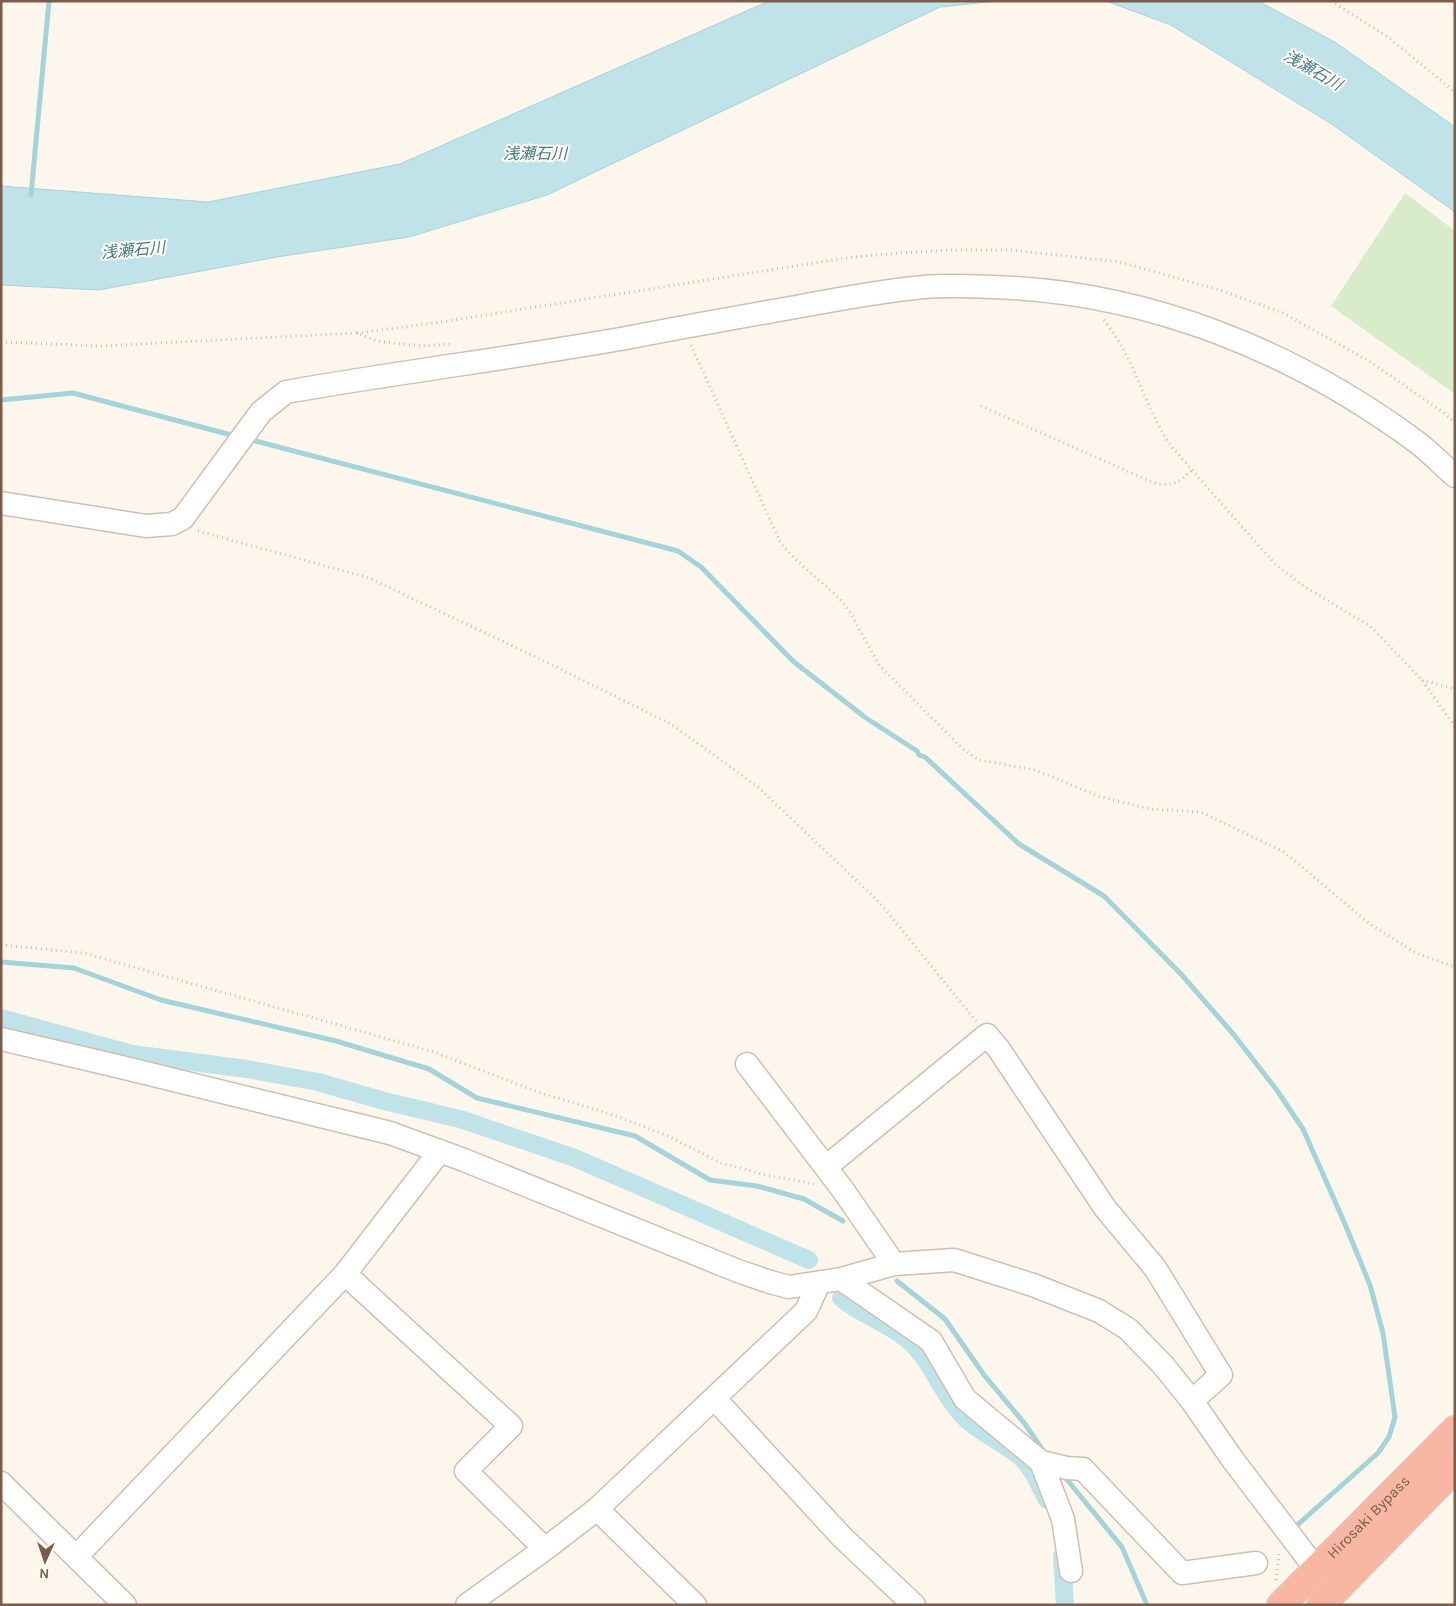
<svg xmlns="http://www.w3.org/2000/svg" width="1456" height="1606" font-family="Karla,'Noto Sans JP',sans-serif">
  <rect width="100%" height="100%" fill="#fdf6ec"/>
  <path fill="#d8ecc9" d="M1405 193 1455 231V394L1331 306Z"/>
  <path fill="#bfe3e8" stroke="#a5d3da" d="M769 1H998L940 7 547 195 409 237 277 257 99 290 1 285V186L208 202 400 164Z
    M1106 1H1258L1335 42 1455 127V212L1333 125 1171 25Z"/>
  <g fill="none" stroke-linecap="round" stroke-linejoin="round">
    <path stroke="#a5d3da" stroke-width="5" d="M31 195 49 1
      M1 400 73 393 235 436
      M248 439 678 551 701 567 794 662 866 718 917 751 919 755 925 757 1019 844 1104 896 1181 974 1234 1035 1276 1089 1303 1129 1345 1224 1370 1285 1383 1333 1395 1417 1389 1437 1378 1453 1296 1526
      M1 962 74 968 161 1000 336 1041 429 1069 477 1098 635 1136 710 1180 757 1186 804 1199 843 1221
      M897 1281 945 1319 984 1375 1025 1424 1044 1452
      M1064 1476 1122 1547 1147 1605"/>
    <path stroke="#bfe3e8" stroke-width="18" d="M1 1018 132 1054 247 1069 318 1082 384 1101 460 1119 575 1158 809 1260
      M841 1298C861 1315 890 1324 909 1341 932 1361 941 1393 962 1415 978 1432 1000 1441 1018 1455 1032 1466 1039 1485 1047 1500
      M1062 1556 1065 1605"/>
    <g stroke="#d1beb0" stroke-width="25">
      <path id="minor" d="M1 503 146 526 172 524 183 518 261 412 286 392C399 372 513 358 626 338 683 327 739 317 796 307 838 299 881 291 924 287 946 285 969 286 991 287 1147 291 1294 351 1418 443 1431 453 1442 465 1455 476
        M1 1039 121 1067 390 1133 464 1160 738 1271 770 1282 789 1287 841 1279 894 1264 954 1260 1033 1285 1099 1311 1128 1329 1163 1365 1192 1401 1233 1460 1316 1569
        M747 1064 843 1190 894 1264
        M440 1151 345 1274 511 1426 466 1471 545 1549
        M826 1167 987 1035 998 1048 1105 1208 1155 1268 1221 1375 1192 1401
        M841 1279 931 1341 965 1399 1041 1462 1063 1519 1071 1571
        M714 1398 842 1537 914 1605
        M1041 1462 1067 1468 1083 1469 1182 1573 1256 1563
        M1 1483 125 1605
        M597 1509 695 1605
        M76 1557 345 1274
        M467 1605 545 1549 597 1509 806 1311 819 1283"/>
    </g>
    <g stroke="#dad1cd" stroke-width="30">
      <g id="highway">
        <path id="s1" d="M1281 1605 1455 1430"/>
        <path d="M1321 1605 1455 1468"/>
      </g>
    </g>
    <path stroke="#d9b8a5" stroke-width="3" stroke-dasharray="1 4" stroke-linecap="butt" d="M1331 1 1388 37 1455 92
      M1104 320C1134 357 1144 405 1170 445L1274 563 1302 585 1370 626 1422 680 1455 727
      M357 333 435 323 846 258 898 253 951 250H1012L1120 262 1220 290 1283 313 1369 361 1444 413 1455 423
      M1 342 100 346 357 333 377 341 421 346 452 344
      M691 345 781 544 795 559 840 599 850 612 879 665 963 749 979 760 1035 770 1101 797 1150 809 1201 812 1284 852 1370 924 1416 953 1455 967
      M981 406 1154 483C1173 487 1178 483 1192 470
      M198 531 369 578 538 658 671 724 758 787 880 903 976 1021
      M1422 680 1455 689
      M1 945 84 953 437 1053 535 1091 616 1116 668 1136 721 1163 770 1176 815 1184
      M1276 1580 1279 1554"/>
    <use href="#minor" stroke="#fff" stroke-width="22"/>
    <use href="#highway" stroke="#f7b7a3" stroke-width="28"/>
  </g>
  <g text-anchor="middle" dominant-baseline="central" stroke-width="4" stroke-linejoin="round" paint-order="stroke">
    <g font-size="15" fill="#7a5c4d" stroke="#fffaf3">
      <text stroke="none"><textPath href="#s1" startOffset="124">Hirosaki Bypass</textPath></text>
    </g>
    <g font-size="16" font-style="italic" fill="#437c86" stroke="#fffaf3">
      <text transform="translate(1313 70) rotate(30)">浅瀬石川</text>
      <text x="535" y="153">浅瀬石川</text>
      <text transform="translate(133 250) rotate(-5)">浅瀬石川</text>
    </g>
  </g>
  <rect width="1456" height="1606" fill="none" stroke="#7a5c4d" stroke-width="5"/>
  <g transform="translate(45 1561) rotate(183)" stroke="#fffaf3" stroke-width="4" paint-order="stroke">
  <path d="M0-4L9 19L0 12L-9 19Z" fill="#7a5c4d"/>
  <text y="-8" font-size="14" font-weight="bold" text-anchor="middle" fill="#7a5c4d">N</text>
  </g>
</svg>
